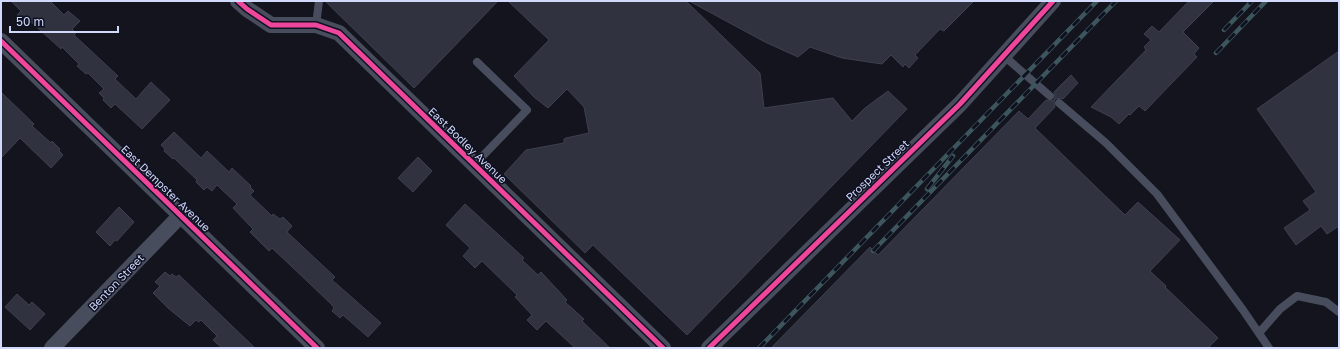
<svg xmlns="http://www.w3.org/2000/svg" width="1340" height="349" font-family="'Golos Text',sans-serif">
  <rect width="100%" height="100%" fill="#13141d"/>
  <path fill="#31323f" stroke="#3d4050" d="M11 1H50L64 15 68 11 80 21 72 29 76 33 74 35 118 76 115 79 136 99 151 82 170 100 142 129 115 104 111 108 103 100 104 98 99 93 104 89 88 73 86 74 77 66 79 64 62 47 61 49 29 20 26 23 17 15 21 11Z
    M325 1H498L414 88Z
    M508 1H686L760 73 764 108 833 98 852 121 865 108 888 91 907 109 687 335 593 245 585 253 504 174 526 150 564 143V139L566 138 589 133 584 107 567 89 548 108 534 97 514 76 549 40Z
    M689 1H974L944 31 940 29 915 55 918 58 909 68 905 64 903 67 891 55 882 64 842 58 810 47 798 57 765 42Z
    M1189 1H1214L1183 32 1199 48 1194 54 1197 57 1145 111 1139 106 1130 115 1129 114 1119 124 1111 117 1091 107 1146 50 1144 47 1151 40 1144 34 1152 26 1159 32Z
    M1339 51V226L1327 234 1321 226 1296 245 1284 228 1310 210 1303 201 1316 192 1257 109Z
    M1071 75 1078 83 1063 99 1060 98 1055 99 1054 102 1055 107 1035 128 1125 215 1138 202 1180 240 1150 271 1166 286 1165 287 1218 338 1208 348H771L870 247 878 255 1019 111 1028 119 1046 100 1049 101 1054 100 1055 97 1054 92Z
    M1 92 34 124 32 126 51 143 52 141 60 149 59 151 63 155 51 168 20 138 1 158Z
    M174 132 201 158 207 151 229 172 232 168 251 186 250 187 254 191 250 195 272 216 273 214 280 219 283 217 292 226 287 232 335 277 332 280 381 323 368 337 343 315 340 318 332 311 334 308 332 305 307 281 272 248 269 251 250 232 253 229 233 208 237 204 217 185 212 191 207 187 204 190 196 182 197 180 174 158 173 159 164 151 165 149 161 145Z
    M418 157 432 171 413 192 398 178Z
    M465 204 524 258 522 260 538 275 541 272 567 300 565 302 584 319 582 321 610 348H575L546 321 537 330 527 320 532 315 515 297 517 295 482 261 475 268 463 256 470 248 446 225Z
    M119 207 134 222 117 241 115 240 110 246 96 232Z
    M165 272 170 276 172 274 176 277 179 275 255 348H222L213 340 217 336 201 320 199 322 196 320 190 326 168 308 153 293 160 286 155 282Z
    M17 294 29 305 32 302 45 314 30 330 5 307Z"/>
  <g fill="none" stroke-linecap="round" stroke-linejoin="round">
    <path stroke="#484d5d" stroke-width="8" d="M316 25 319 1
      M1004 56 1050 96
      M1059 103 1106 143 1157 194 1243 310 1269 348
      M474 165 527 110 477 62
      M1259 333 1280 309 1297 296 1326 302 1339 312"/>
    <path stroke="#484d5d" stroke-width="16" d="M238 1 247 9 271 25H316L339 33 663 348
      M1 41 317 348
      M52 348 180 216
      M709 348 960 104 1053 1"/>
    <g stroke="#3d565d" stroke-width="4.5">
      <path id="rail" d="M1224 30 1252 1
        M1216 53 1266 1
        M927 189 953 156
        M873 251 1116 1
        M759 348 1097 1"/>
    </g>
    <use href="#rail" stroke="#0f1121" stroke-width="3" stroke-dasharray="9" stroke-linecap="butt"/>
    <g stroke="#0f1121" stroke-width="8">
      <path id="cycleway" d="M238 1 247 9 271 25H316L339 33 663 348
        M1 41 317 348
        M709 348 960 104 1053 1"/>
    </g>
    <use href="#cycleway" stroke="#ed469a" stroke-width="5"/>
  </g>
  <g text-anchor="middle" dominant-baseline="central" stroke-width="3" stroke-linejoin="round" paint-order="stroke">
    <g font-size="11" fill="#d1d9fd" stroke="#0f1121">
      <text transform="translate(468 145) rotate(44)">East Bodley Avenue</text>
      <text transform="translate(877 170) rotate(-44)">Prospect Street</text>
      <text transform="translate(166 188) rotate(44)">East Dempster Avenue</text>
      <text transform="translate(116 282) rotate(-46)">Benton Street</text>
    </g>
  </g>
  <rect width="1340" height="349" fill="none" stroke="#d1d9fd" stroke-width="4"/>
  <path d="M10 26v6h108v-6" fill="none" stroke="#d1d9fd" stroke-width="2"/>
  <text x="16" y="26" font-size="12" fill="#d1d9fd" stroke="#0f1121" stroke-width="3" paint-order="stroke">50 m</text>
</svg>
